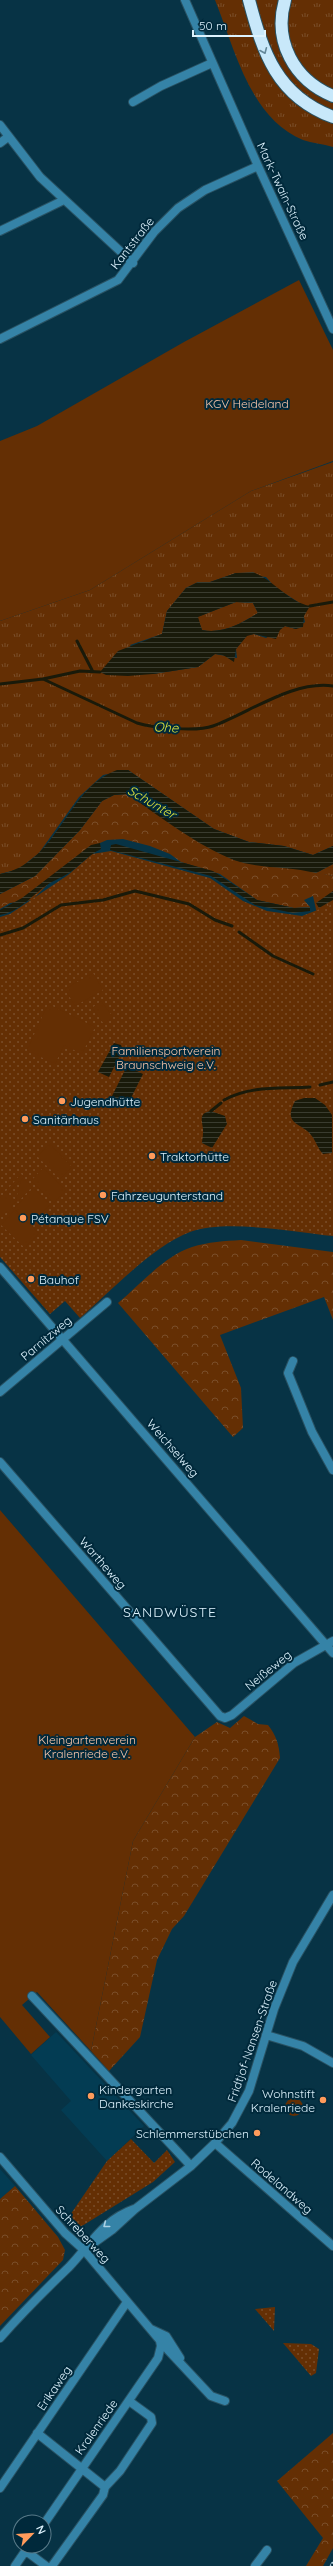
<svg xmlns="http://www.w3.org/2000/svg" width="333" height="2566" font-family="Quicksand,sans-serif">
  <defs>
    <pattern id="grass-tufts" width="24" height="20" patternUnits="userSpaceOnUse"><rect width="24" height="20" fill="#642f04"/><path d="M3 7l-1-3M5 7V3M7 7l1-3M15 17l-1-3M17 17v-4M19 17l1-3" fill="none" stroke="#7a4e2a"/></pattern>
    <pattern id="forest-crowns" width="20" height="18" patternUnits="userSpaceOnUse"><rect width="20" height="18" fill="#642f04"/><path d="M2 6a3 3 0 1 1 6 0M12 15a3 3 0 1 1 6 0" fill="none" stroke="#7a4e2a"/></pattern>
    <pattern id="park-dots" width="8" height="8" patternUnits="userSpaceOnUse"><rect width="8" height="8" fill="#642f04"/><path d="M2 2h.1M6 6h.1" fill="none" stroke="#7a4e2a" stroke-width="1.8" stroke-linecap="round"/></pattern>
    <pattern id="water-rules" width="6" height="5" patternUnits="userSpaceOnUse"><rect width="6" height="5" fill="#191a0a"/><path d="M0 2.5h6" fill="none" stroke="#3a3c2f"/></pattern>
  </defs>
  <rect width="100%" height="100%" fill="#073345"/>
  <path fill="#033c53" d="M56 2032 144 2126 107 2161 61 2110 71 2101 31 2055Z
    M0 2169 15 2186 0 2199Z"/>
  <path fill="url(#grass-tufts)" fill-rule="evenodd" d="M215 0H333V147C323 144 312 143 303 140 249 117 235 49 215 0Z
    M333 462V846L313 855 284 846 249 842 214 829 128 770 103 775 79 797 39 853 19 869 0 874V621L90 590 251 491ZM236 573 266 577 275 587 301 604 305 622 296 629 285 626 266 638 254 634 247 635 236 649 237 658 215 654 198 667 153 674 130 645 162 634 167 611 186 588 198 582H210Z
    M236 602 253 603 258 613C240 624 223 634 202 630L197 617Z
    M333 864V876L316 873Z
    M285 2107a9 9 0 1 1 18 0a9 9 0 1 1-18 0Z"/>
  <path fill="url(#forest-crowns)" d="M127 794 195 839 234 860 297 868 333 876V985L313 896 304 900 310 907 294 908 257 900 220 874 181 862 170 854 150 846 123 839 107 840 100 843 67 865 32 900 10 903 0 909V894L35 876 80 830 102 801 114 795Z
    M241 1240 333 1252V1320L324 1297 220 1335 241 1388 243 1428 233 1437 118 1303C140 1285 164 1256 192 1247 208 1242 225 1241 241 1240Z
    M244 1716 258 1724 268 1725C276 1735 279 1744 280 1758L184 1916 172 1929 157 1960 140 2037 109 2071 91 2051 133 1841 195 1737 217 1722 230 1728Z
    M15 2186 58 2237 65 2250 63 2260 0 2326V2199Z
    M333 2433V2548L323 2566H306L323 2538 277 2481Z"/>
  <path fill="url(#park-dots)" d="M111 851 210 878 243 901 267 911 302 916 333 904V1236C294 1232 227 1219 190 1232 154 1245 110 1292 80 1318L65 1301 50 1314 0 1257V917L10 914 68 875 92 854Z
    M131 2139 154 2163 167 2150 175 2162 153 2182 82 2226C75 2228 71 2226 66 2221L107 2161Z
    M275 2307 274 2331 255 2309Z
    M283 2343 311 2344 319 2349 316 2373 311 2376Z"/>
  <path fill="#642f04" d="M299 280 333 350V461L251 491 90 590 0 621V441L37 426 184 342Z
    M93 973 103 990 75 1006 65 989Z
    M101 1001 113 1017 104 1024 92 1008Z
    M48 1004 95 1027 82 1054 64 1045 55 1064 27 1050Z
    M50 1144 72 1167 60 1179 37 1156Z
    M43 1168 66 1190 54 1203 31 1181Z
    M21 1174 24 1177 21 1180 26 1181 32 1187 18 1202 16 1200 21 1180 7 1193 16 1201 11 1207 14 1210 10 1214 7 1211 4 1215 0 1211V1198Z
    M33 1188 50 1204 31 1225 14 1209Z
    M14 1211 39 1233 25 1248 1 1225Z
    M0 1510 195 1737 133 1841 91 2051 37 1992 22 2005 50 2037 31 2054 0 2017Z"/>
  <path fill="url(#water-rules)" fill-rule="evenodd" d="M253 572C274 580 287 601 310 606L304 616 303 627 296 629 285 626 280 630 276 639 254 634 247 636 236 649 234 662 223 655 215 654 198 667 153 674 128 676 106 675 100 672 118 651 162 634 167 611 186 588 198 582H210L236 573ZM236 602 253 603 258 613C241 624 222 634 202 630L198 617Z
    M117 770H128L214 829 249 842 284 846 313 855 333 846V864L316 873C289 866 259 869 234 860 196 845 161 817 127 794L114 795 102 801 80 830 35 876 0 894V874C58 864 65 789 117 770Z
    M100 843 101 849C88 855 81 865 69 873 61 878 52 881 44 887 30 898 18 912 0 915V910L22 898 91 845Z
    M116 844 213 871 257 900 294 908 310 907V911L293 913 255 905 211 876 110 850 111 845Z
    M333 891V900L319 908 316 903Z
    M114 1043 121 1045 123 1050 109 1077 98 1072Z
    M127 1066 143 1074 127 1106 111 1098Z
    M304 1098H315L325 1105 332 1115V1153L323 1154C318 1149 316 1141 311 1135 302 1123 282 1125 295 1101Z
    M211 1111 225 1116 227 1124 212 1148 202 1143C202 1140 203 1137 203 1133 204 1124 196 1113 211 1111Z"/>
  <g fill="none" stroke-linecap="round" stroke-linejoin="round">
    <path stroke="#191a0a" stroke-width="3" d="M310 606 333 602
      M77 641 92 670
      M43 679 80 671 100 672
      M0 684 43 679 137 723C154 728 197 732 213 726 249 713 293 680 333 686
      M239 932 273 956 313 974
      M0 935 23 928 61 905 103 900 135 891 189 904 215 920 232 926
      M320 1085 333 1082
      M224 1100C252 1085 280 1089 310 1087
      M211 1111 221 1103"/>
    <g stroke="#295263" stroke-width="10">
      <path id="minor" d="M185 0 258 166 333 329
        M133 102 161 86 212 63
        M0 125 40 177 133 263
        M0 143 8 137
        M0 231 64 200
        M0 339 118 280 154 232 178 208 205 190 258 166
        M0 1267 333 1653
        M293 1361 288 1373 312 1432 333 1470
        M0 1392 107 1302
        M0 1462 220 1716 225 1718 232 1715 294 1663 333 1641
        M32 1996 191 2166
        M266 2035 303 2046 333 2063
        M215 2143 333 2246
        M0 2157 65 2233 84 2250 168 2350 211 2396 225 2401
        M84 2250 112 2230 135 2209 191 2166 215 2143 232 2123 249 2091 274 2009 293 1962 333 1895
        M151 2329 166 2336 180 2358
        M0 2338C22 2313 45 2290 69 2267 91 2244 103 2220 134 2209
        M37 2433 105 2487
        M0 2488 127 2302
        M44 2524 158 2358 161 2346 160 2341
        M26 2551 46 2566
        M15 2566 28 2547
        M52 2566 103 2495 105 2487 120 2471 152 2423 151 2417 129 2401
        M255 2566 267 2550"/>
    </g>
    <g stroke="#295263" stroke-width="14">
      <path id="motorway" d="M249 0C263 53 277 96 333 117
        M285 0C273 41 294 80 333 96"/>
    </g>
    <use href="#minor" stroke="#3583a7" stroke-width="8"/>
    <use href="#motorway" stroke="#c8e8fa" stroke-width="12"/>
    <g stroke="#b5cfdc" stroke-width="4.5">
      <path id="rail" d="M332 2566 333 2564"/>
    </g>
    <use href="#rail" stroke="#00293b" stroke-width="3" stroke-dasharray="9" stroke-linecap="butt"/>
  </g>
  <defs><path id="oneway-chevron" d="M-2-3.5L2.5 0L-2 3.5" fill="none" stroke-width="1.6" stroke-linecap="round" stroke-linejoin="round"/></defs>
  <use stroke="#64889a" href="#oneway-chevron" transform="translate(264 51) rotate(67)"/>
  <use stroke="#abd1e4" href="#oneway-chevron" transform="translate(106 2225) rotate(142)"/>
  <g fill="#ff9b5b" stroke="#00293b" stroke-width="1.5">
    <circle cx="62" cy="1101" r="4"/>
    <circle cx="25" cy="1119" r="4"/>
    <circle cx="152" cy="1156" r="4"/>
    <circle cx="103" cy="1195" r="4"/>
    <circle cx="23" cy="1218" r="4"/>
    <circle cx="31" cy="1279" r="4"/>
    <circle cx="91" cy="2096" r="4"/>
    <circle cx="323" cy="2100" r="4"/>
    <circle cx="257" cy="2133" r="4"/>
  </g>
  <g text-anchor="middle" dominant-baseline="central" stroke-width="4" stroke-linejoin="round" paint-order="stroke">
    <g font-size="12" fill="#ddf3fe" stroke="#00293b">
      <text transform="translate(283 191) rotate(65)">Mark-Twain-Straße</text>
      <text transform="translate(132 243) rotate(-52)">Kantstraße</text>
      <text transform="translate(46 1338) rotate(-40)">Parnitzweg</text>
      <text transform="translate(173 1448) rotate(49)">Weichselweg</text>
      <text transform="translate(103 1563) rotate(49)">Wartheweg</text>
      <text transform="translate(268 1670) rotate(-39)">Neißeweg</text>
      <text transform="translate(252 2041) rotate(-71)">Fridtjof-Nansen-Straße</text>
      <text transform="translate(282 2186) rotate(41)">Rodelandweg</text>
      <text transform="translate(83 2234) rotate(47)">Schreberweg</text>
      <text transform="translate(54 2388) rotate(-56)">Erikaweg</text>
      <text transform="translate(96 2427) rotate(-55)">Kralenriede</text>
    </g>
    <g font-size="12" fill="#fcc8ab" stroke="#00293b">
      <text x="247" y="403">KGV Heideland</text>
      <text x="166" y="1050">Familiensportverein<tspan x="166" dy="14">Braunschweig e.V.</tspan></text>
      <text x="87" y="1739">Kleingartenverein<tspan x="87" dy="14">Kralenriede e.V.</tspan></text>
    </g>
    <g font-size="12" fill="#ddf3fe" stroke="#00293b" text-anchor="start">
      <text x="70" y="1101">Jugendhütte</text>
      <text x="33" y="1119">Sanitärhaus</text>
      <text x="160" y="1156">Traktorhütte</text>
      <text x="111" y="1195">Fahrzeugunterstand</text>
      <text x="31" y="1218">Pétanque FSV</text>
      <text x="39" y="1279">Bauhof</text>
      <text x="99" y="2089">Kindergarten<tspan x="99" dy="14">Dankeskirche</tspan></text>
      <text x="315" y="2093" text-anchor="end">Wohnstift<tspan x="315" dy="14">Kralenriede</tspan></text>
      <text x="249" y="2133" text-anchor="end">Schlemmerstübchen</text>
    </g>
    <g font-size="13" font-style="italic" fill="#dde33d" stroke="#00293b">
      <text transform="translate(166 727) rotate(3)">Ohe</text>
      <text transform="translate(152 802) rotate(30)">Schunter</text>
    </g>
    <g font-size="14" letter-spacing="1" fill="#ddf3fe" stroke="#00293b">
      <text x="170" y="1612">SANDWÜSTE</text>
    </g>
  </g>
  <g transform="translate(32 2534) rotate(65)"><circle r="19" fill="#00293b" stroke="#587a89"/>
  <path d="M0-3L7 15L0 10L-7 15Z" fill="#ff9b5b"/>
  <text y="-6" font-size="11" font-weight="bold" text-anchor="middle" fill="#ddf3fe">N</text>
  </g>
  <path d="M193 30v6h72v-6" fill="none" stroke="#ddf3fe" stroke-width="2"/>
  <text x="199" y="30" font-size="12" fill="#ddf3fe" stroke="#00293b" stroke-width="3" paint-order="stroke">50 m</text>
</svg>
